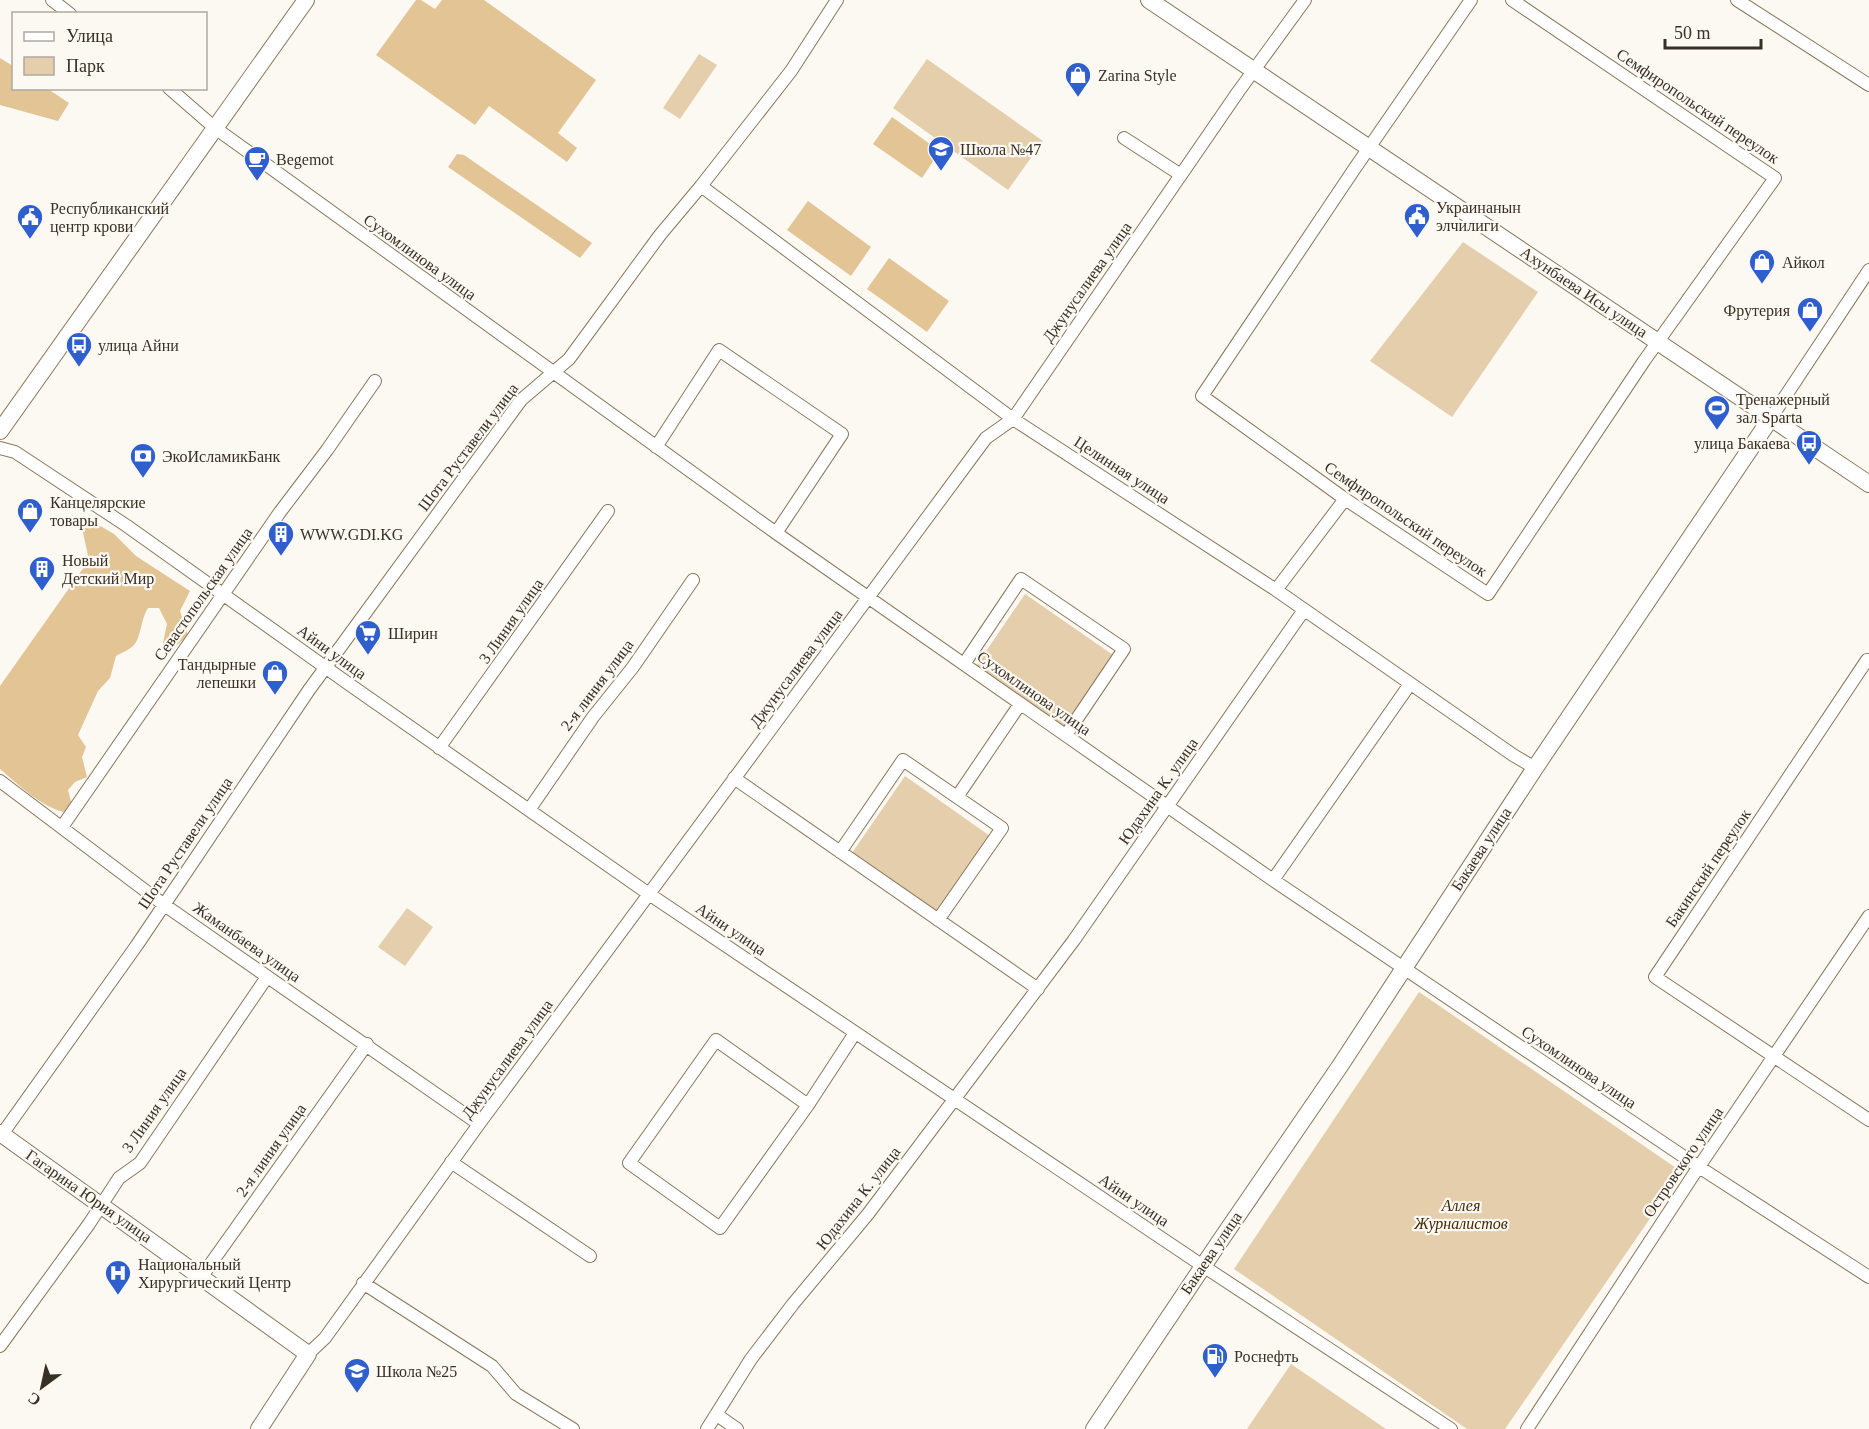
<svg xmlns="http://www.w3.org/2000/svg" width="1869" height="1429" font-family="'Times New Roman',serif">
  <rect width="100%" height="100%" fill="#fcf8f2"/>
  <path fill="#e5ceab" d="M699 54 717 65 680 119 663 108Z
    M927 59 1043 141 1008 190 893 108Z
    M1463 242 1538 292 1452 417 1370 361Z
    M1025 594 1113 655 1064 726 976 666Z
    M905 776 990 836 936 912 852 853Z
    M407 908 433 927 405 966 378 947Z
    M1419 992 1682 1172 1505 1429H1467L1234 1269Z
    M1291 1364 1386 1429H1247Z"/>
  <path fill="#e3c495" d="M416 0H421L435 9 442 0H484L596 80 558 133 577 148 567 162 489 106 475 125 376 55Z
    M0 58 13 66 14 88 48 89 69 103 58 121 0 105Z
    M892 117 940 151 922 178 873 144Z
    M457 154 464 155 592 243 580 258 448 167Z
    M808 201 871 247 851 276 787 230Z
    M889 258 949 301 927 332 867 289Z
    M90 520 114 534 136 556 190 591 180 611 188 636 172 649 163 643 167 624 159 608H148C141 618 141 639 133 646 129 650 121 653 116 656L110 678 98 691 78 735 86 747 82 757 87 777 75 782 68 790 74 813C48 814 19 785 0 769V686L89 560 82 528Z"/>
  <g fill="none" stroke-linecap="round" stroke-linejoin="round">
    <g stroke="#8a775c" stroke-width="14">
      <path id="minor" d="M52 0 70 14
        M1471 0 1355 168 1202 396 1345 499 1488 594 1644 361 1775 178 1512 0
        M1737 0 1869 85
        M169 88 215 128 257 158 776 533 1273 880 1699 1167 1869 1277
        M1124 138 1181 175
        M701 186 1013 419 1276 590 1513 755 1535 768
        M1771 418 1869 270
        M656 447 719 350 842 434 776 533
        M0 448 15 452 127 526 346 682 649 894 1203 1266 1451 1429
        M1276 590 1345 499
        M1869 661 1867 660 1655 977 1869 1120
        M964 664 1021 579 1124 649 1066 735
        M439 748 608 511
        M734 778 1038 989
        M0 781 163 904 479 1124
        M957 797 1020 704
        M529 810 593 717 633 667 693 580
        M62 827 280 512 327 450 375 381
        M840 852 903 760 1002 828 938 920
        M1273 880 1410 684
        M808 1105 716 1040 629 1163 720 1228 808 1105 855 1033
        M0 1137 137 945 309 690 521 400 569 359 660 235 701 186 791 71 837 0
        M451 1162 590 1256
        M202 1276 367 1044
        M363 1283 492 1366 516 1394 573 1429
        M0 1346 89 1224 119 1178 140 1163 267 977
        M308 1354 325 1338 479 1124 986 438 1013 419 1238 92 1305 0
        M717 1415 737 1429
        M707 1429 751 1359 793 1304 868 1214 1074 940 1304 610
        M1527 1429 1694 1174 1869 916"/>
    </g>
    <g stroke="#8a775c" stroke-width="18">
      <path id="major" d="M1149 0 1869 484
        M0 431 306 0
        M0 1133 308 1354 259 1429
        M1094 1429 1218 1244 1340 1066 1535 768 1771 418"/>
    </g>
    <use href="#minor" stroke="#fff" stroke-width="12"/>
    <use href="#major" stroke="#fff" stroke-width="16"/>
  </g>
  <defs>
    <g id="shop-pin" transform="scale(1.35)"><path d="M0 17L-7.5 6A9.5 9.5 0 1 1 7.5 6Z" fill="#2f5ecd" stroke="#fcf8f2"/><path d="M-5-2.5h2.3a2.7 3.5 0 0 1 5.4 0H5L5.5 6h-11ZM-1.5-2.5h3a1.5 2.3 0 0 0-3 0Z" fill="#fff"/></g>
    <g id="school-pin" transform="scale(1.35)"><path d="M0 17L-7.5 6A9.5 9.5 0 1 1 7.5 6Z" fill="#2f5ecd" stroke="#fcf8f2"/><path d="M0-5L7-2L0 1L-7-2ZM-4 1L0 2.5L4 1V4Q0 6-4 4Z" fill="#fff"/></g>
    <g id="cafe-pin" transform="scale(1.35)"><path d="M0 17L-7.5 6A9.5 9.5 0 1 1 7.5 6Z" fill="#2f5ecd" stroke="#fcf8f2"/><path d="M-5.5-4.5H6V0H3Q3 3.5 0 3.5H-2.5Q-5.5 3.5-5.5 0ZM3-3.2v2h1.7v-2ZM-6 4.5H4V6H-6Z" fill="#fff"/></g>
    <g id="civic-pin" transform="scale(1.35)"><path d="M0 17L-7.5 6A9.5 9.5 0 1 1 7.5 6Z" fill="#2f5ecd" stroke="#fcf8f2"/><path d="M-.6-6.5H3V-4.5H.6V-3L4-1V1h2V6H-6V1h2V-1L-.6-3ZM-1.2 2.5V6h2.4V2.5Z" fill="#fff"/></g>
    <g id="bus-pin" transform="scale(1.35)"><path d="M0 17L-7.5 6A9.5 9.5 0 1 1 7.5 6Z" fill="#2f5ecd" stroke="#fcf8f2"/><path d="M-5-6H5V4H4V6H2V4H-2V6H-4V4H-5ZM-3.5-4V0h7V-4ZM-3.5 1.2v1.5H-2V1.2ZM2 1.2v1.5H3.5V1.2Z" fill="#fff"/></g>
    <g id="stadium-pin" transform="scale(1.35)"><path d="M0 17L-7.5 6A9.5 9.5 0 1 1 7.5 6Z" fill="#2f5ecd" stroke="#fcf8f2"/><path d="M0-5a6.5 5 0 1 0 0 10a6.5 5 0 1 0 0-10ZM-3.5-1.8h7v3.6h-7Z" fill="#fff"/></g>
    <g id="bank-pin" transform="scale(1.35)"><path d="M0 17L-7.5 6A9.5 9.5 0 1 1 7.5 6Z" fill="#2f5ecd" stroke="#fcf8f2"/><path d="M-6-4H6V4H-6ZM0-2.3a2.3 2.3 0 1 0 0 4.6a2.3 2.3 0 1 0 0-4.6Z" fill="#fff"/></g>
    <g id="building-pin" transform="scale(1.35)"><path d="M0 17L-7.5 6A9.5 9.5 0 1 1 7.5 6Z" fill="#2f5ecd" stroke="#fcf8f2"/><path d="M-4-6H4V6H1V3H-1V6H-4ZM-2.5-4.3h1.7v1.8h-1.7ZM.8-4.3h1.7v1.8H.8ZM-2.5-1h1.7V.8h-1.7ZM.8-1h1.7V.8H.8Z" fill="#fff"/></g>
    <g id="supermarket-pin" transform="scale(1.35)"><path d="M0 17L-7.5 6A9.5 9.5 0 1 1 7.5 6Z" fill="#2f5ecd" stroke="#fcf8f2"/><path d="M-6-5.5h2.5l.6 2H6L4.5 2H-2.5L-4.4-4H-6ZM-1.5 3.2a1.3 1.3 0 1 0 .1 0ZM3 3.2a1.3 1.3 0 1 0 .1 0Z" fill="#fff"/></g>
    <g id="hospital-pin" transform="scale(1.35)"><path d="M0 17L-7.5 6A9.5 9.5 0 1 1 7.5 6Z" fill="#2f5ecd" stroke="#fcf8f2"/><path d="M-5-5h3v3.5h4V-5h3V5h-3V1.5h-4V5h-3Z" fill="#fff"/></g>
    <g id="fuel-pin" transform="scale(1.35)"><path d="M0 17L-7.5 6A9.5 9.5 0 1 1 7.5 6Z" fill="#2f5ecd" stroke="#fcf8f2"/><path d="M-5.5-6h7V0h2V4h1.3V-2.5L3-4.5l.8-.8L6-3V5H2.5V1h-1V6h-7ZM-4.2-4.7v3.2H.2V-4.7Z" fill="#fff"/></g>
  </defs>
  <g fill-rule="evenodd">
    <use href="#shop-pin" x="1078" y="75"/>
    <use href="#school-pin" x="941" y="149"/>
    <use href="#cafe-pin" x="257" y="159"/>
    <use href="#civic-pin" x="1417" y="216"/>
    <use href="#civic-pin" x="30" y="217"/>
    <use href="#shop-pin" x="1762" y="262"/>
    <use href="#shop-pin" x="1810" y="310"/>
    <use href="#bus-pin" x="79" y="345"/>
    <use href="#stadium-pin" x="1717" y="408"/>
    <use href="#bus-pin" x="1809" y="443"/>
    <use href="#bank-pin" x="143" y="456"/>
    <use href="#shop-pin" x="30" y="511"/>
    <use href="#building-pin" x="281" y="534"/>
    <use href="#building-pin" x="42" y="569"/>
    <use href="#supermarket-pin" x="368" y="633"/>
    <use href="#shop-pin" x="275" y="673"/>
    <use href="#hospital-pin" x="118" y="1273"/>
    <use href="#fuel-pin" x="1215" y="1356"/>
    <use href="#school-pin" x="357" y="1371"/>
  </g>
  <g text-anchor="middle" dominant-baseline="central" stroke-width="4.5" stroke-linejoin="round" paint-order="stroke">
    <g font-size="16" fill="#383025" stroke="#fcf8f2" text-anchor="start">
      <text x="1098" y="75">Zarina Style</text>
      <text x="960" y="149">Школа №47</text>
      <text x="276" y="159">Begemot</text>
      <text x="1436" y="207">Украинанын<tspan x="1436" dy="18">элчилиги</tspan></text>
      <text x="50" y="208">Республиканский<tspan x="50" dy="18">центр крови</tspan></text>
      <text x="1782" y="262">Айкол</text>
      <text x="1790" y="310" text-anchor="end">Фрутерия</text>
      <text x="98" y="345">улица Айни</text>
      <text x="1736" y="399">Тренажерный<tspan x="1736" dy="18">зал Sparta</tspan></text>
      <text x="1790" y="443" text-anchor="end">улица Бакаева</text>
      <text x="162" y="456">ЭкоИсламикБанк</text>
      <text x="50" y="502">Канцелярские<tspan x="50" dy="18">товары</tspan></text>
      <text x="300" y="534">WWW.GDI.KG</text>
      <text x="62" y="560">Новый<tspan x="62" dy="18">Детский Мир</tspan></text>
      <text x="388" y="633">Ширин</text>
      <text x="256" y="664" text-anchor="end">Тандырные<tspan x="256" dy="18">лепешки</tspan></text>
      <text x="138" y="1264">Национальный<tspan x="138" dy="18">Хирургический Центр</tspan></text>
      <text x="1234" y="1356">Роснефть</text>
      <text x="376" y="1371">Школа №25</text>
    </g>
    <g font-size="16" fill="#383025" stroke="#fcf8f2">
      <text transform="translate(1698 106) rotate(34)">Семфиропольский переулок</text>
      <text transform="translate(420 257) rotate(36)">Сухомлинова улица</text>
      <text transform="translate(1087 282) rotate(-55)">Джунусалиева улица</text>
      <text transform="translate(1584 292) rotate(34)">Ахунбаева Исы улица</text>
      <text transform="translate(468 447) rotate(-53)">Шота Руставели улица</text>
      <text transform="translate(1122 470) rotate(33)">Целинная улица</text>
      <text transform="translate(1406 519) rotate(34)">Семфиропольский переулок</text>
      <text transform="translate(203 594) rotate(-55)">Севастопольская улица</text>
      <text transform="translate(511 621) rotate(-55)">3 Линия улица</text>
      <text transform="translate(332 652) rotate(36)">Айни улица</text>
      <text transform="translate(796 668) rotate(-53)">Джунусалиева улица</text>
      <text transform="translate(597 685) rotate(-53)">2-я линия улица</text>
      <text transform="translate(1034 693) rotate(35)">Сухомлинова улица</text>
      <text transform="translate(1158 791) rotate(-55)">Юдахина К. улица</text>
      <text transform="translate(185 843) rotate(-56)">Шота Руставели улица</text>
      <text transform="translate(1481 849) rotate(-57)">Бакаева улица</text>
      <text transform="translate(1708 868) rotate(-56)">Бакинский переулок</text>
      <text transform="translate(731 929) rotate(34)">Айни улица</text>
      <text transform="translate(247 942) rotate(35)">Жаманбаева улица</text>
      <text transform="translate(507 1059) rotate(-54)">Джунусалиева улица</text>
      <text transform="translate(1579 1067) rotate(34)">Сухомлинова улица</text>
      <text transform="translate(154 1110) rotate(-55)">3 Линия улица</text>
      <text transform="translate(271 1150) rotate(-55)">2-я линия улица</text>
      <text transform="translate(1683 1162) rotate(-56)">Островского улица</text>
      <text transform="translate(89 1196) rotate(35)">Гагарина Юрия улица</text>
      <text transform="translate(858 1198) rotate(-52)">Юдахина К. улица</text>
      <text transform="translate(1134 1200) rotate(34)">Айни улица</text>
      <text transform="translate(1211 1253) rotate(-56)">Бакаева улица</text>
    </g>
    <g font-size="16" font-style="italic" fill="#412b05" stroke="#fcf8f2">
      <text x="1461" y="1205">Аллея<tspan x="1461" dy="18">Журналистов</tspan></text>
    </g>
  </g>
  <rect x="12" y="12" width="195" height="78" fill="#fcf8f2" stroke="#aea8a0" stroke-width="1.5"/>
  <rect x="24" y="32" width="30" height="9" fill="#ffffff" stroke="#aea8a0" stroke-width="1.5"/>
  <text x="66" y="42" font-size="18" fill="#383025">Улица</text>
  <rect x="24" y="57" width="30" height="18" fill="#e5ceab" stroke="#aea8a0" stroke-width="1.5"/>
  <text x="66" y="72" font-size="18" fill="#383025">Парк</text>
  <g transform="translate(42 1387) rotate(213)" stroke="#fcf8f2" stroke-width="4.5" paint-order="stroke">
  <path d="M0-4.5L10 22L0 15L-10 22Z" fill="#383025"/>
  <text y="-9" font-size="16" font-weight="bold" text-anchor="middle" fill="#383025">С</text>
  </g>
  <path d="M1665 39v9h96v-9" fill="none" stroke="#383025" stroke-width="3"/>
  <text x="1674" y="39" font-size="18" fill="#383025" stroke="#fcf8f2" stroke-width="4.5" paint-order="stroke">50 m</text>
</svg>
